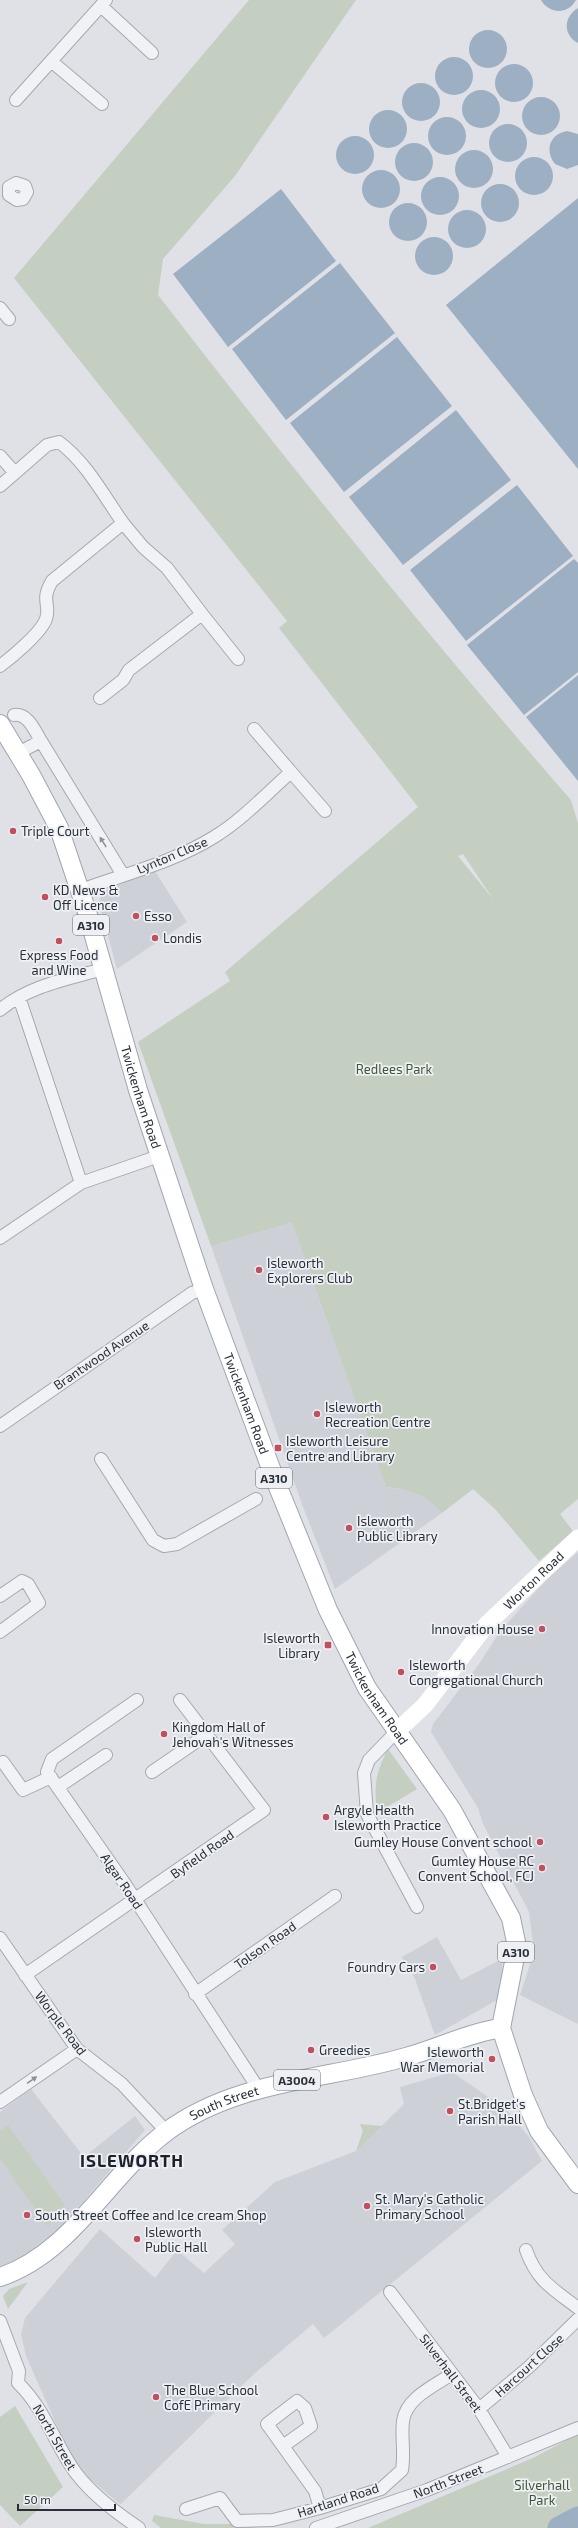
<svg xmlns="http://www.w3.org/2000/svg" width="578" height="2528" font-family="'Exo 2',sans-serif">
  <rect width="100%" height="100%" fill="#dfe1e6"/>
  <path fill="#cdd1d7" d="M155 871 187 922 117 969 99 903 101 894 109 888 133 877Z
    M292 1221 386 1487 412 1491 432 1501 442 1513 335 1589 303 1507 211 1246Z
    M578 1552V2024L520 1995 534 1952 529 1912 483 1824 478 1808 431 1732 433 1724 479 1664 500 1631 547 1579Z
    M437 1937 461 1980 502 1959V1977L497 2000 435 2035 415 1979 402 1957Z
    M452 2072 506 2109 529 2137 542 2161 324 2338 313 2324 255 2373 121 2504 116 2501 89 2478 69 2453 26 2356 21 2334 25 2318 100 2229 155 2278 177 2250 204 2273 235 2244 222 2230 275 2182 356 2151 404 2104 400 2087Z
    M31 2089 84 2157 135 2116 145 2130 57 2232 23 2257 0 2266V2112Z"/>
  <path fill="#c4cfc1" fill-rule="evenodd" d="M249 0H356L235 176 163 259 158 295C291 467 428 636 571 800L578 823V1499L560 1514 573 1531 539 1561 496 1510 473 1489 442 1513C427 1495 409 1489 386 1487L292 1222 211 1246 138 1042 230 981 225 972 418 807 279 628 287 621 14 278ZM463 854 493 899 458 856Z
    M388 1749 417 1789 377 1813C374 1785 375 1774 388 1749Z
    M360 2124 382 2126 356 2151 363 2131Z
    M8 2125 65 2205 47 2226 0 2159V2131Z
    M28 2282 8 2309 3 2296 9 2289Z
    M15 2406 63 2487 20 2526 0 2505V2417Z
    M578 2434V2528H368L535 2457Z
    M154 2515 204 2524H252L255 2528H161L152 2521Z"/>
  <path fill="#9dafc3" d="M541 0H576C568 15 549 14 541 0Z
    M578 8V43C563 35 563 17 578 8Z
    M469 49a19 19 0 1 1 38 0a19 19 0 1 1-38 0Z
    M435 76a19 19 0 1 1 38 0a19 19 0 1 1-38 0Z
    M495 83a19 19 0 1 1 38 0a19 19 0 1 1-38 0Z
    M402 102a19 19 0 1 1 38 0a19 19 0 1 1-38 0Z
    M462 109a19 19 0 1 1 38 0a19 19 0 1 1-38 0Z
    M522 116a19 19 0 1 1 38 0a19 19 0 1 1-38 0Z
    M369 129a19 19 0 1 1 38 0a19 19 0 1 1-38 0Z
    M428 136a19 19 0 1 1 38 0a19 19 0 1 1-38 0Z
    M489 143a19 19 0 1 1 38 0a19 19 0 1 1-38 0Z
    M567 131 578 134V165L567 169 555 164C544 150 550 134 567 131Z
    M336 155a19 19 0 1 1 38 0a19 19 0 1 1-38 0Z
    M395 162a19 19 0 1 1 38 0a19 19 0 1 1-38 0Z
    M455 169a19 19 0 1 1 38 0a19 19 0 1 1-38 0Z
    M515 176a19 19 0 1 1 38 0a19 19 0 1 1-38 0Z
    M362 189a19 19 0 1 1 38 0a19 19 0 1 1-38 0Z
    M421 196a19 19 0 1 1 38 0a19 19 0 1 1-38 0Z
    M481 203a19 19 0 1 1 38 0a19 19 0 1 1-38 0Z
    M281 189 336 261 228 347 173 274Z
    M578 198V469L446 305Z
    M389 222a19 19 0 1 1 38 0a19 19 0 1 1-38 0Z
    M448 229a19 19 0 1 1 38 0a19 19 0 1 1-38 0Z
    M415 256a19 19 0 1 1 38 0a19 19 0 1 1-38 0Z
    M340 263 395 333 286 420 232 349Z
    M397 337 452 406 344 492 290 423Z
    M456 410 511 480 403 565 349 497Z
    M517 485 573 556 466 641 410 570Z
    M574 559 578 563V672L524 715 467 645Z
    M578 675V781L526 717Z"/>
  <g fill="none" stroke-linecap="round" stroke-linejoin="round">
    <path stroke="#9dafc3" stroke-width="23" d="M559 2528 578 2518"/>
    <g stroke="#a5a8af" stroke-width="14">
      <path id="street" d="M101 6 152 53
        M51 61 102 104
        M16 100 106 0
        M16 183 25 186 27 192 23 199 17 200 9 195V187Z
        M0 308 9 319
        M0 456 15 473 47 445 59 442C86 462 104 496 123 523
        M0 486 15 473
        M202 614 238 659
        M0 666C12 657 41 633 46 619 51 604 40 601 52 581L123 523 143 547 167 568 202 614 129 670 123 680 100 698
        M14 715C28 713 35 731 41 741
        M254 729 291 772
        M18 753 41 741 123 875
        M81 890C125 874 174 862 214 837 242 820 266 794 291 772L325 811
        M19 997 81 1183
        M0 1010C28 986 68 979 103 969
        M0 1238 81 1183 159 1156
        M0 1426 192 1293 204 1289
        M101 1459 153 1540 164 1546 177 1544 256 1499
        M0 1596 22 1581 28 1584 39 1603 0 1632
        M137 1700 52 1759 47 1772 125 1884 258 2088
        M397 1731 369 1760 364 1773 367 1814 417 1907
        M3 1762 23 1790 51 1777
        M152 1772 206 1735
        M58 1787 106 1755
        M0 1938 77 2049 122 2084 167 2132
        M25 1975 264 1810 180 1700
        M195 1994 335 1896
        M0 2102 77 2049
        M526 2250C537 2281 553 2289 578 2308
        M390 2292 479 2409 508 2457
        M0 2321 19 2371 18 2383C42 2406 53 2438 71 2466 87 2491 115 2512 139 2528
        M479 2409 529 2367 578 2319
        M283 2446 311 2426 305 2408 297 2401 267 2424 315 2491 320 2508
        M186 2509 220 2498 237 2521 273 2520 320 2508 381 2489 402 2470C405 2452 401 2437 403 2421 406 2398 434 2386 452 2374
        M316 2528 427 2490 578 2428"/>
    </g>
    <g stroke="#9fa6b1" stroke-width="20">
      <g id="primary">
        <path id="s2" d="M0 724 31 775 59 828 88 915 138 1090 204 1289 276 1482 328 1610 367 1688 452 1810 511 1918 516 1942 515 1957 501 2028 523 2095 539 2131 578 2184"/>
        <path id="s3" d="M0 2277C73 2252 107 2177 166 2132 236 2080 326 2080 406 2057 438 2048 468 2033 501 2028"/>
      </g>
    </g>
    <use href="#street" stroke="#f1f2f5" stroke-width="12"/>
    <path stroke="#fff" stroke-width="17" id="s1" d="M397 1731 425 1705 487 1624 578 1538"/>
    <use href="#primary" stroke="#fff" stroke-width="18"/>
  </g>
  <defs><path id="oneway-solid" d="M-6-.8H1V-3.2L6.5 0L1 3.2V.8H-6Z"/></defs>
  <g fill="#8d9198">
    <use href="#oneway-solid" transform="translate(103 842) rotate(-122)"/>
    <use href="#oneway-solid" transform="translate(32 2080) rotate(-35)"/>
  </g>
  <g fill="#bf505f" stroke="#eef0f4" stroke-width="1.5">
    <circle cx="13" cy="831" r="4"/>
    <circle cx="45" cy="897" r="4"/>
    <circle cx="136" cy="916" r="4"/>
    <circle cx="155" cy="938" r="4"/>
    <circle cx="59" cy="941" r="4"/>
    <circle cx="259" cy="1270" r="4"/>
    <circle cx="317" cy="1414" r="4"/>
    <rect x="274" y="1444" width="8" height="8" rx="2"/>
    <circle cx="349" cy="1528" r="4"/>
    <circle cx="542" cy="1629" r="4"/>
    <rect x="324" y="1641" width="8" height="8" rx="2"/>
    <circle cx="401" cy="1672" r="4"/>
    <circle cx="164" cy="1734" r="4"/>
    <circle cx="326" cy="1817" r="4"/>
    <circle cx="540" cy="1842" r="4"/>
    <circle cx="542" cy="1868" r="4"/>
    <circle cx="433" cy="1967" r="4"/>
    <circle cx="311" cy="2050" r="4"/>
    <circle cx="492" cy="2059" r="4"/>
    <circle cx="450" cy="2111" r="4"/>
    <circle cx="367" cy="2206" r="4"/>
    <circle cx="27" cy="2215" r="4"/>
    <circle cx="137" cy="2239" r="4"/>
    <circle cx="156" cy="2397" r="4"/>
  </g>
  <g text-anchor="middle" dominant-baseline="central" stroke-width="3.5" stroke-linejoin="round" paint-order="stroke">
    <g fill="#eef0f4" stroke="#646a72" stroke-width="1">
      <rect x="73" y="915" width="36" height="20" rx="3"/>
      <rect x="256" y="1468" width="36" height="20" rx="3"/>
      <rect x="498" y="1942" width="36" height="20" rx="3"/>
      <rect x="274" y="2070" width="46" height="20" rx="3"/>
    </g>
    <g font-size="12" font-weight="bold" fill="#29303b">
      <text x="91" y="925">A310</text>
      <text x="274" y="1478">A310</text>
      <text x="516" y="1952">A310</text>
      <text x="297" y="2080">A3004</text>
    </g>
    <g font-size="13" fill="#29303b" stroke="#eef0f4" text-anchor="start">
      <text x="21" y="831">Triple Court</text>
      <text x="53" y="890">KD News &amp;<tspan x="53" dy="15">Off Licence</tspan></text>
      <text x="144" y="916">Esso</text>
      <text x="163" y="938">Londis</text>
      <text x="59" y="955" text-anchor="middle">Express Food<tspan x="59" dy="15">and Wine</tspan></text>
      <text x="267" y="1263">Isleworth<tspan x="267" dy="15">Explorers Club</tspan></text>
      <text x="325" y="1407">Isleworth<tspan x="325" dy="15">Recreation Centre</tspan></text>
      <text x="286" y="1441">Isleworth Leisure<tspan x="286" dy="15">Centre and Library</tspan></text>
      <text x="357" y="1521">Isleworth<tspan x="357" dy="15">Public Library</tspan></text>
      <text x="534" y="1629" text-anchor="end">Innovation House</text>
      <text x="320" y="1638" text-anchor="end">Isleworth<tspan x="320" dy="15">Library</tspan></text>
      <text x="409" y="1665">Isleworth<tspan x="409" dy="15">Congregational Church</tspan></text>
      <text x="172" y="1727">Kingdom Hall of<tspan x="172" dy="15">Jehovah's Witnesses</tspan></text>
      <text x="334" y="1810">Argyle Health<tspan x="334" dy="15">Isleworth Practice</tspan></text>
      <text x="532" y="1842" text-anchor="end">Gumley House Convent school</text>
      <text x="534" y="1861" text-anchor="end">Gumley House RC<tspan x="534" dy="15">Convent School, FCJ</tspan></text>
      <text x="425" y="1967" text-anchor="end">Foundry Cars</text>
      <text x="319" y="2050">Greedies</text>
      <text x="484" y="2052" text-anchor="end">Isleworth<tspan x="484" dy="15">War Memorial</tspan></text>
      <text x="458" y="2104">St.Bridget's<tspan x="458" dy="15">Parish Hall</tspan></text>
      <text x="375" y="2199">St. Mary's Catholic<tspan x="375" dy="15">Primary School</tspan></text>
      <text x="35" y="2215">South Street Coffee and Ice cream Shop</text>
      <text x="145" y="2232">Isleworth<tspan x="145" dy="15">Public Hall</tspan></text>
      <text x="164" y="2390">The Blue School<tspan x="164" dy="15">CofE Primary</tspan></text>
    </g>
    <g font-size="13" fill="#29303b" stroke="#eef0f4">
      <text transform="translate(172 855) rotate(-23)">Lynton Close</text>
      <text stroke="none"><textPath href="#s2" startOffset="401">Twickenham Road</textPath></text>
      <text transform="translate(101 1355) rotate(-34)">Brantwood Avenue</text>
      <text stroke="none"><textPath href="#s2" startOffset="725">Twickenham Road</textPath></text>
      <text stroke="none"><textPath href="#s1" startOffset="204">Worton Road</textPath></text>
      <text stroke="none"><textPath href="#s2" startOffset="1048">Twickenham Road</textPath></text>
      <text transform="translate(202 1854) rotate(-35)">Byfield Road</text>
      <text transform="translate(122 1881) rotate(56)">Algar Road</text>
      <text transform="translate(265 1945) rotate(-35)">Tolson Road</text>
      <text transform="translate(61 2023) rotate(53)">Worple Road</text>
      <text stroke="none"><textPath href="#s3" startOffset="288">South Street</textPath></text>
      <text transform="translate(529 2365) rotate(-42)">Harcourt Close</text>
      <text transform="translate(451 2373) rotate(53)">Silverhall Street</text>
      <text transform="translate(55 2437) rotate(60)">North Street</text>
      <text transform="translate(448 2481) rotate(-21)">North Street</text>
      <text transform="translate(338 2500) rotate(-18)">Hartland Road</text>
    </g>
    <g font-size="13" fill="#3d5638" stroke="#eef0f4">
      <text x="394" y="1069">Redlees Park</text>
      <text x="542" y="2485">Silverhall<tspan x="542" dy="15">Park</tspan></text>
    </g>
    <g font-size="17" font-weight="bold" letter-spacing="1" fill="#1c212c" stroke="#eef0f4">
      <text x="132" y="2160">ISLEWORTH</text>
    </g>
  </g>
  <path d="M18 2504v6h97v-6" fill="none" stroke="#29303b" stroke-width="2"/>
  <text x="24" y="2504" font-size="12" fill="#29303b" stroke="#eef0f4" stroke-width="3" paint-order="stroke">50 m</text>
</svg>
